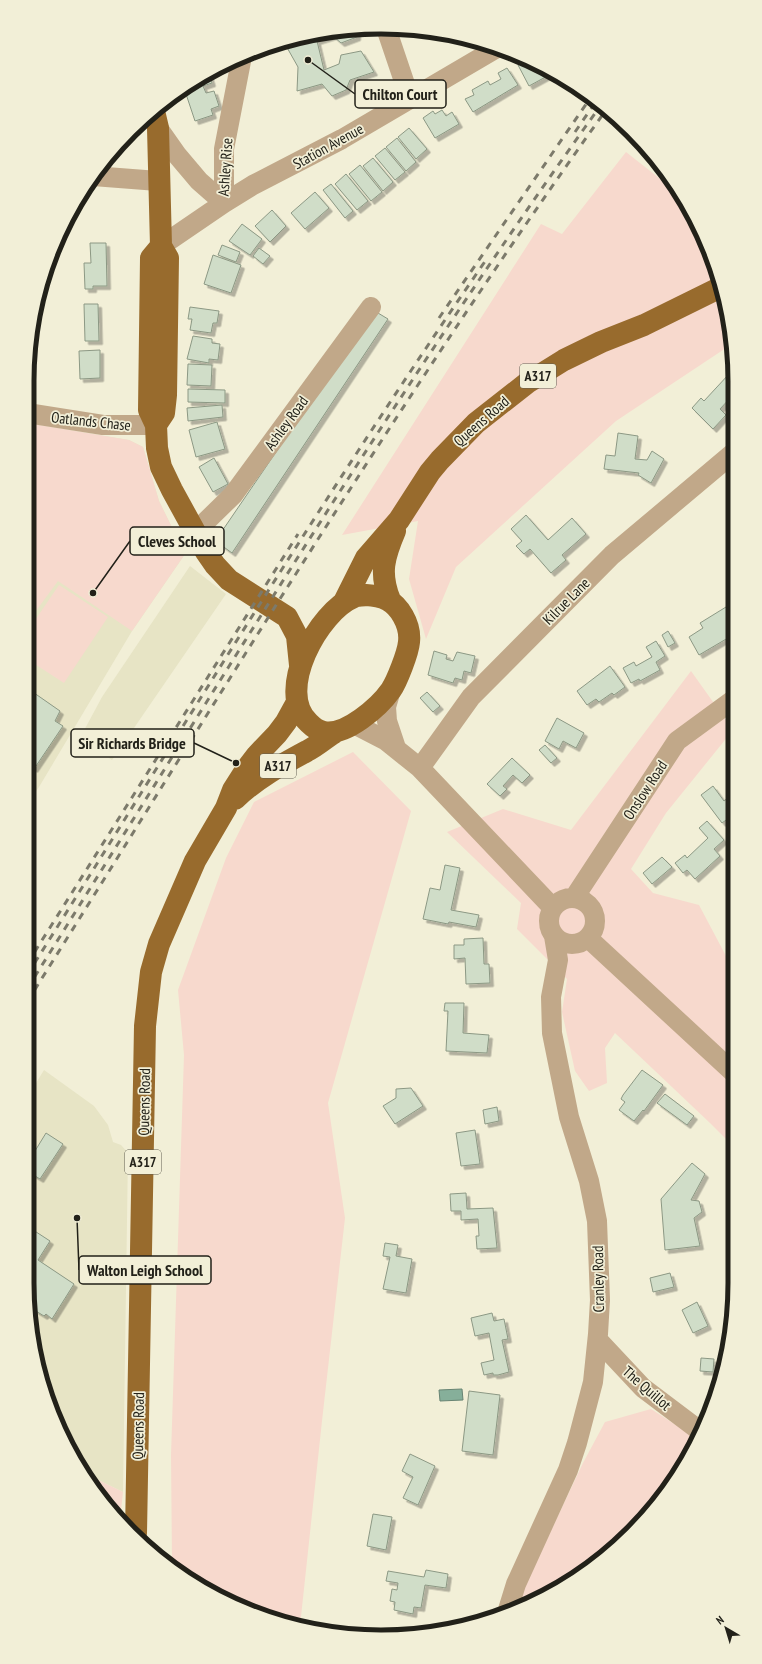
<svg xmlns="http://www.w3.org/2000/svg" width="762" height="1664" font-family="'PT Sans Narrow',sans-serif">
  <defs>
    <filter id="shadow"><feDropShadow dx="3.5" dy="3.5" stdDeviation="0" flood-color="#0004"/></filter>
  </defs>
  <rect width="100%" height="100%" fill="#f2efd7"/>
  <path fill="#e7e4c5" d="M27 423 129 440 143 447 159 501 185 554 132 631 39 787 27 804Z
    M190 566 226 594 112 760 80 738 102 697Z
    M44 1070 94 1106 108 1125 113 1142 121 1145 128 1153 123 1492 84 1473 74 1460 46 1397 27 1283V1098Z"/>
  <path fill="#f7d9cd" d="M626 152 678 193 708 245 732 335V344L616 421 456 567 426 639 409 579 418 521 342 535 541 224 562 234Z
    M27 423 129 440 143 447 159 501 185 554 132 631 58 581 27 623Z
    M59 585 108 617 64 683 27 659V632Z
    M691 671 733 730 666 813 631 869 653 893 699 905 726 956 734 965 735 1148 710 1123 615 1033 605 1048 607 1083 589 1091 575 1071 562 1012 567 979 517 929 521 903 447 832 503 809 571 830Z
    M353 752 411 811 328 1103 345 1218 322 1421 300 1626 204 1590 172 1563 171 1455 184 1055 178 990 226 858 254 802Z
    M651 1409 696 1438 647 1517 558 1590 513 1610 583 1463 605 1422Z
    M84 1473 123 1492 120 1520 115 1516Z"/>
  <path fill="#86af9a" stroke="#688473" d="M462 1389 463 1400 440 1401 439 1390Z"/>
  <path fill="#d0ddc8" stroke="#8c9884" filter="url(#shadow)" d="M357 29V37L341 43 333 36 317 41 324 70 339 64 341 55 361 51 374 72 350 80 346 90 332 96 322 84 297 91 298 67 285 44 312 34Z
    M528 60 551 74 529 86 518 65Z
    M507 68 518 85 473 112 465 99 474 95 472 90 488 81 490 85 501 79 498 73Z
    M209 73 212 83 203 86 206 93 214 91 219 106 211 109 213 115 195 121 184 88Z
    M442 110 446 116 452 112 459 124 435 138 423 118 433 111 435 114Z
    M409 128 427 149 416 159 398 137Z
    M397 138 416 162 406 171 386 147Z
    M385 148 405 172 395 180 375 156Z
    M373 158 393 182 383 191 363 166Z
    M360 165 382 192 371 201 349 174Z
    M346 174 368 201 357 210 335 184Z
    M331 184 353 211 345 218 323 190Z
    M315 192 329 208 305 229 291 213Z
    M272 210 286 226 270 242 255 226Z
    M242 224 262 239 250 255 229 241Z
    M90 243H106L107 286H93V289H85L84 263H91Z
    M222 245 240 252 236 262 218 255Z
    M259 248 270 256 263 264 253 256Z
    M213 255 241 265 231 293 204 284Z
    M84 304H98L99 341H85Z
    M190 307 219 311 217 323H213L211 333 190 330 192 319H188Z
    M373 310 388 319 232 553 221 545 223 541 218 537Z
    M193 336 212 339V343L220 344 218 360 209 359V363L187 359Z
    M100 350V378L80 379 79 351Z
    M188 364 212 365 211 386 187 385Z
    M729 374 732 377V396L720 409 726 415 713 429 692 408 701 398 704 401Z
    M188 389 225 390V403L188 402Z
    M222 405 223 417 188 421 187 408Z
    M217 422 225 449 196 457 189 430Z
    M618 433 638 436 635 459 647 460 652 451 664 459 651 483 638 475 639 473 604 469 606 455 615 456Z
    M214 458 228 484 213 492 199 467Z
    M526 515 548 540 572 518 586 534 562 555 566 560 551 573 530 549 524 554 516 546 522 541 511 529Z
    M726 607 733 619V635L699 655 689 637 703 628 700 623Z
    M668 631 675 643 668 647 662 635Z
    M656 641 665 656 656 662 660 670 640 681 639 679 631 683 623 668 634 662 636 666 652 657 646 647Z
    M434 651 447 655 446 659 453 661 457 652 475 656 471 673 464 671 462 680 455 678 453 683 428 675Z
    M610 666 625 687 614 695 612 693 599 702 596 699 587 705 577 691Z
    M27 688 60 711 55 721 63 726 34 769 27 764Z
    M427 692 440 706 433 712 420 698Z
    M557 718 584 733 576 748 563 741 559 749 545 741Z
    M545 745 557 758 551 763 539 750Z
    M512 758 530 775 522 783 513 775 503 786 507 789 500 796 487 784Z
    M713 786 724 801 733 794V815L722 823 701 795Z
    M707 821 724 840 714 849 720 856 695 879 687 870 683 873 675 863 685 855 687 858 708 838 699 828Z
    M662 857 672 867 652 884 643 873Z
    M445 865 460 868 451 910 479 915 476 927 449 922 448 924 423 919 430 888 440 890Z
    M483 938 484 964H489L490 983 466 984 465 958 454 959V945H464V939Z
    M445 1003H464L463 1033 489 1035 487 1053 446 1051 448 1011H444Z
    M642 1070 663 1085 644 1111 643 1110 634 1121 619 1110 625 1102 621 1099 623 1095Z
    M411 1088 423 1106 395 1124 383 1106 396 1098V1089Z
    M665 1094 694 1116 687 1125 657 1103Z
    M497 1107 499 1121 485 1124 483 1110Z
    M475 1130 480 1164 461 1166 456 1133Z
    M46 1133 63 1144 40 1179 27 1171V1164Z
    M692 1163 705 1174 691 1200 699 1201 702 1212 694 1218 700 1246 665 1250 661 1199Z
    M466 1193 467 1209 493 1208 497 1248 477 1249 476 1236H479L478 1219 461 1220V1211H451L450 1194Z
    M27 1226 50 1241 38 1260 74 1284 52 1319 46 1314 44 1316 31 1308 27 1283Z
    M385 1243 398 1245 396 1256 412 1259 406 1293 383 1289 390 1257 383 1256Z
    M670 1273 674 1287 653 1292 650 1278Z
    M697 1302 708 1326 693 1333 682 1310Z
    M492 1313 494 1321 504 1319 508 1339 502 1340 509 1372 498 1375H493V1373L484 1375 481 1363 494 1360 489 1333 475 1336 471 1318Z
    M701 1358 714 1359 713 1372 700 1371Z
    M469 1391 500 1395 493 1455 462 1451Z
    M410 1454 435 1466 418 1505 403 1498 413 1477 402 1471Z
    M373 1514 392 1517 386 1550 367 1546Z
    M426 1570 448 1574 446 1588 425 1585 421 1608 414 1607 413 1614 394 1610 395 1602 390 1601 392 1589 397 1590 398 1583 386 1581 388 1571 424 1577Z"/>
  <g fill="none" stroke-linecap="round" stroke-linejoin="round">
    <path stroke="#c1a889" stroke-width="20" d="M386 28 410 99
      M158 128 177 155 199 181 224 203
      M93 176 158 181
      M224 203V149L242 56
      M161 246 224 203 253 185 342 139 497 48
      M27 413 103 425H156
      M194 533 233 495 371 307
      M391 690 386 707 387 721 396 748
      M354 724 385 740 420 768 553 908
      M420 768 471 697 612 555 732 454
      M549 921a23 23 0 1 1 46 0a23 23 0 1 1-46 0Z
      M574 898 677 741 733 700
      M588 938 734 1073
      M598 1340 643 1388 700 1431
      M507 1613 516 1584 568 1470 577 1443 593 1382 598 1334 600 1300 597 1221 589 1181 569 1117 552 1033 551 997 558 960 554 936"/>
    <path stroke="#986b2d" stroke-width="22" d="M154 111 158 128 161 246 168 258 166 395 164 413 156 425
      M161 246 151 258 149 410 156 425 157 448 161 467 172 490 206 552 215 565 229 580 287 617 297 636 300 665
      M366 595C383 596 394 600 403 616 407 623 410 633 409 642 408 653 397 681 391 690 379 707 346 736 324 732 318 731 313 727 309 723 274 692 319 611 354 597 358 595 362 596 366 595Z
      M390 600C379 573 384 557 395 531
      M344 602 366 558 399 520 430 472 440 460 476 423 527 383 564 360 601 342 644 325 719 288
      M235 799C257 778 281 765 307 751 317 746 326 738 335 732
      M136 1533 145 1026 151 972 159 944 195 861 226 808 233 790 247 768 257 755 277 734 286 722 297 702"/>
    <path stroke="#7c7a6b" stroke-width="3" stroke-dasharray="7 7" stroke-linecap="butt" d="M575 132 597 100
      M439 318 591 97
      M27 964 298 534
      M27 975C178 736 325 493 486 260
      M27 989C214 692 396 390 601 105
      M27 1002C216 702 400 398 606 110"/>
  </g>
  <g text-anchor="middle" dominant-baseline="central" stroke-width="3.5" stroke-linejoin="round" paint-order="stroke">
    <g fill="#f2efd7" stroke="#605f52" stroke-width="1">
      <rect x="520" y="364" width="36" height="24" rx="3"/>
      <rect x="260" y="754" width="36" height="24" rx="3"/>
      <rect x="125" y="1150" width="36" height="24" rx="3"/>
    </g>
    <g font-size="14" font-weight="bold" fill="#222119">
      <text x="538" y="376">A317</text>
      <text x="278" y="766">A317</text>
      <text x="143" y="1162">A317</text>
    </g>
    <g font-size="15" fill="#222119" stroke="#f2efd7">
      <text transform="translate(328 146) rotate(-29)">Station Avenue</text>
      <text transform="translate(225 167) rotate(-86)">Ashley Rise</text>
      <text transform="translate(91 421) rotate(6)">Oatlands Chase</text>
      <text transform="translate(481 421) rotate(-41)">Queens Road</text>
      <text transform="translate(286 423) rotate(-54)">Ashley Road</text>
      <text transform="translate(566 601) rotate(-45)">Kilrue Lane</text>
      <text transform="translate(645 790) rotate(-57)">Onslow Road</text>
      <text transform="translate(144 1102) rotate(-89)">Queens Road</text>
      <text transform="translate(598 1279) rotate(-91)">Cranley Road</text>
      <text transform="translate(647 1388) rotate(41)">The Quillot</text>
      <text transform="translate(138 1426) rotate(-89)">Queens Road</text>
    </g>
  </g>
  <path d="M0 0H762V1664H0ZM381 34H381A347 347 0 0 1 728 381V1283A347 347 0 0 1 381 1630H381A347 347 0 0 1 34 1283V381A347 347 0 0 1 381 34Z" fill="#f2efd7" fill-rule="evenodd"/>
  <path fill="none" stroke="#222119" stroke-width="5" d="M381 34H381A347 347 0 0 1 728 381V1283A347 347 0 0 1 381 1630H381A347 347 0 0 1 34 1283V381A347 347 0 0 1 381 34Z"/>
  <path fill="none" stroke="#222119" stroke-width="1.5" d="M308 60L355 94M93 593L130 541M236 763L194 743M77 1218L79 1270"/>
  <g fill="#222119" stroke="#f2efd7" stroke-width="1.5">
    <circle cx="308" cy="60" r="4"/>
    <circle cx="93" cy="593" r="4"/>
    <circle cx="236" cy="763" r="4"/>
    <circle cx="77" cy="1218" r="4"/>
  </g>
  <g fill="#f2efd7" stroke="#222119" stroke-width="1.5">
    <rect x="355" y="80" width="91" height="28" rx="4"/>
    <rect x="130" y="527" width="94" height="28" rx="4"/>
    <rect x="71" y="729" width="123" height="28" rx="4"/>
    <rect x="79" y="1256" width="132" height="28" rx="4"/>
  </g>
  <g font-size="16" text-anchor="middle" font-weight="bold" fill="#222119">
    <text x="400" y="100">Chilton Court</text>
    <text x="177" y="547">Cleves School</text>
    <text x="132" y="749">Sir Richards Bridge</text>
    <text x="145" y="1276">Walton Leigh School</text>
  </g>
  <g transform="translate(726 1628) rotate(322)" stroke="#f2efd7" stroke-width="3" paint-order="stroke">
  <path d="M0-3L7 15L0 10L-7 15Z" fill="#222119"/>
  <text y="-6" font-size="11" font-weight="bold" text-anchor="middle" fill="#222119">N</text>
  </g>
</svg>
